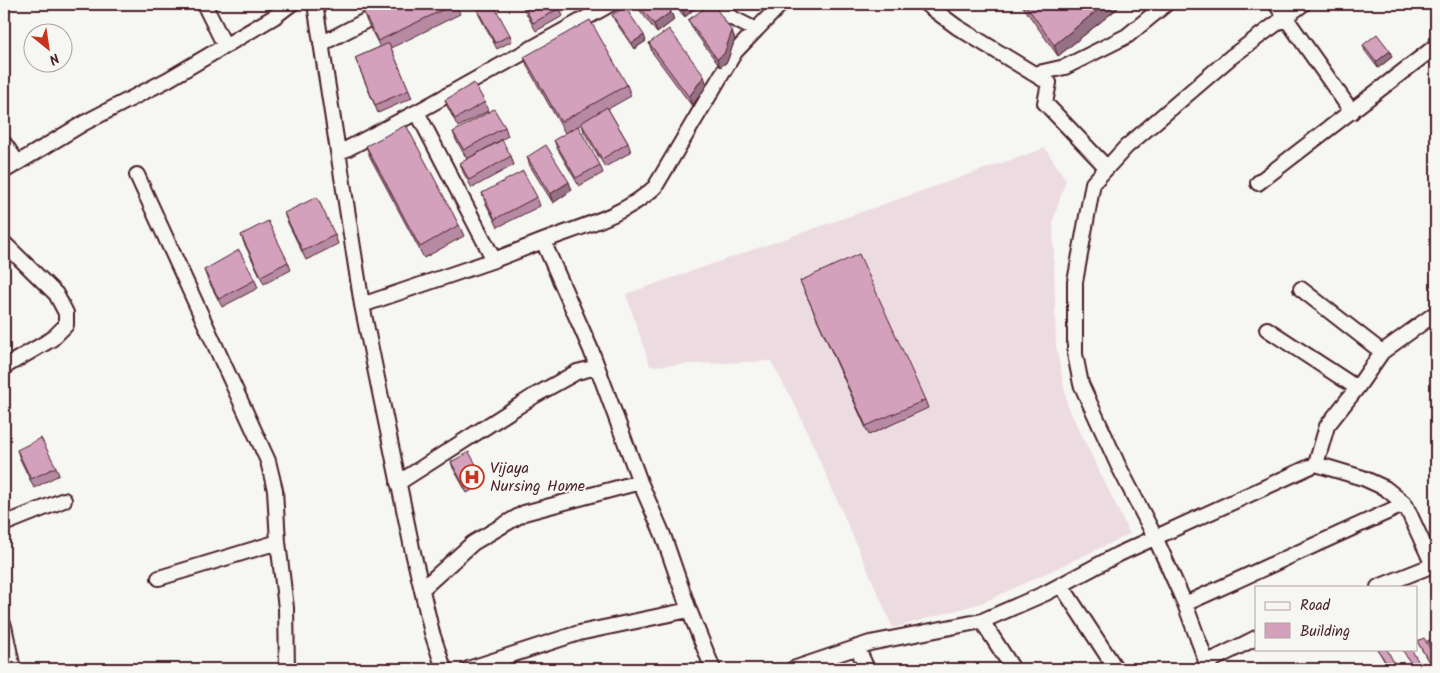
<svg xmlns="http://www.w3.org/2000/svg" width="1440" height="673" font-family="Kalam,sans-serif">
  <rect width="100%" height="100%" fill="#f6f6f2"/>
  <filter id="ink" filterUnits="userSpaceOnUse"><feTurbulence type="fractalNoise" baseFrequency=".02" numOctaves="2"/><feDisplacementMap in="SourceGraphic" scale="10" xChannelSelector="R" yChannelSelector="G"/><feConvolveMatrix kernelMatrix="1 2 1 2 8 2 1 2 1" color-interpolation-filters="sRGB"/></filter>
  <g filter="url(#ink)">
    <path fill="#ecdce2" d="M1045 148 1066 180 1053 220 1056 346 1068 407 1130 534 982 603 893 628 798 411 771 361 650 366 626 294Z"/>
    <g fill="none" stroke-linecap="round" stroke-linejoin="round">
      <g stroke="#4a1f2b" stroke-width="18">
        <path id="minor" d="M204 4 225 46
          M315 4 362 305 412 548 432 633 444 669
          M709 4 726 15 756 30
          M926 4 957 27 1049 83 1045 103 1107 168
          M1276 4 1352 112
          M321 44 398 4
          M1034 74 1065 67 1127 36 1166 4
          M417 112 494 260
          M4 143 17 162
          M339 153 417 112 611 4
          M4 171 84 123 167 80 274 17 291 4
          M137 175 268 461 275 490 278 542
          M1258 183 1436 46
          M543 241C582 226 624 216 655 187L735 52 781 4
          M4 243 56 294 66 313V325L52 339 4 367
          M1301 289 1382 352
          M362 305 494 260 543 241 591 350 640 482 663 535 689 610 713 669
          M1267 329 1357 388
          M398 483 534 396 577 372 597 367
          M4 524 64 500
          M1433 565 1405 504 1385 488 1363 478 1316 464 1327 426 1357 388 1382 352 1436 313
          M159 578 278 542 286 608 287 669
          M1061 585 1116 669
          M1378 587 1436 564
          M422 589 473 543 524 513 640 482
          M1185 604 1405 504
          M4 626 13 669
          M857 647 867 669
          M1206 663 1256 638
          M468 669 579 633 689 610
          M793 669 870 643 982 621
          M1013 669 982 621 1046 593 1119 554 1316 464
          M1209 669 1185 604 1155 537 1118 465 1081 384 1075 354V282L1093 183 1126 147 1231 57 1303 4"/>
      </g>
      <use href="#minor" stroke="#f6f6f2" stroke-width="14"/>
    </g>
    <path fill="#b68aa3" stroke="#4a1f2b" d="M358 4H366L359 7Z
      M378 4H456L460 14 391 48 412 98 378 113 355 58 380 47 367 22 363 11Z
      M521 4H558L563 16 536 31Z
      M635 4H665L671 12 674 20 657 33Z
      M673 4H700L685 17Z
      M1021 4H1116L1118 8 1058 56Z
      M477 9 510 35 512 41 497 49 479 15Z
      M612 15 646 41 634 49 615 21Z
      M688 20 732 31 735 39 727 62 720 67 692 28Z
      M649 43 707 85 692 106 652 52Z
      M1363 45 1392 57 1378 68 1365 51Z
      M524 57 627 85 631 96 608 109 628 143 631 152 605 167 584 132 582 124 565 133 528 68Z
      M445 100 485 102 488 111 458 127 448 108Z
      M505 127 508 136 467 159 456 140 453 132Z
      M554 140 600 165 603 173 579 186 557 148Z
      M366 146 459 225 464 236 424 258 370 157Z
      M511 156 514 165 472 188 463 172 460 163Z
      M527 157 572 190 553 203 530 166Z
      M482 193 537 197 540 206 498 227 485 202Z
      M284 213 335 235 338 244 306 260 287 221Z
      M241 235 288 262 291 270 264 284 244 243Z
      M204 270 255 280 258 288 222 307 207 278Z
      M800 281 925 400 928 408 869 435Z
      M4 436 8 446 4 448Z
      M17 450 56 467 59 475 34 488 20 459Z
      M451 462 483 477 485 483 467 493 453 468Z
      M1417 641 1435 658 1436 661 1430 664Z
      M1378 650 1396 667 1397 669H1389Z"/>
    <path fill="#947184" stroke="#4a1f2b" d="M687 4H700L685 17 682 9Z
      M1105 4H1116L1118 8 1058 56 1054 45Z
      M1424 4H1430L1425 7Z
      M671 12 674 20 657 33 654 24Z
      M732 31 735 39 727 62 720 67 717 59Z
      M644 35 646 41 634 49 632 43Z
      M1390 51 1392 57 1378 68 1376 62Z
      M704 76 707 85 692 106 689 97Z
      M569 182 572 190 553 203 550 194Z
      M1421 666 1422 669H1415Z"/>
    <path fill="#d4a1bd" stroke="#4a1f2b" d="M378 4H455L378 41 363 11Z
      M487 4H493L510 35 495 43 477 9Z
      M523 4H558L560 8 533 23Z
      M638 4H665L671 12 654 24Z
      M677 4H687L682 9Z
      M711 4H713L732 31 724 54 717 59 688 20Z
      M1025 4H1105L1054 45Z
      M625 7 644 35 632 43 612 15Z
      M590 20 627 85 561 122 524 57Z
      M669 29 704 76 689 97 649 43Z
      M1377 34 1390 51 1376 62 1363 45Z
      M389 43 409 90 375 105 355 58Z
      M474 83 485 102 455 119 445 100Z
      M607 107 628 143 602 159 581 123Z
      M494 109 505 127 464 150 453 132Z
      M406 125 459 225 420 247 366 146Z
      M578 126 600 165 576 178 554 140Z
      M502 140 511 156 469 180 460 163Z
      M546 145 569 182 550 194 527 157Z
      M523 171 537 197 495 219 482 193Z
      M317 197 335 235 303 251 284 213Z
      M268 221 288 262 261 276 241 235Z
      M239 250 255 280 219 299 204 270Z
      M859 254 925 400 866 426 800 281Z
      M41 438 56 467 31 479 17 450Z
      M469 452 483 477 465 487 451 462Z
      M1424 638 1435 658 1429 662 1417 641Z
      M1434 638 1436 641V655L1427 641Z
      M1380 649H1387L1396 667 1392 669H1390L1378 650Z
      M1402 649H1411L1421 666 1414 669Z"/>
  </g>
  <defs>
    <g id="hospital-ring" transform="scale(1.25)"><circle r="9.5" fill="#f6f6f2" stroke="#c8321e" stroke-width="1.5"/><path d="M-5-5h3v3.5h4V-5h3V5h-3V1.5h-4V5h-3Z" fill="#c8321e"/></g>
  </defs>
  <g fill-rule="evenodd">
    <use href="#hospital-ring" x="472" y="477"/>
  </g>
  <g text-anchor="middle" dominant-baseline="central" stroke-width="4" stroke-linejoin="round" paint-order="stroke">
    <g font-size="16" fill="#4a1f2b" stroke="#f6f6f2" text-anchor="start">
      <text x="490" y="468">Vijaya<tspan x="490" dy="18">Nursing Home</tspan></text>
    </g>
  </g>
  <rect width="1440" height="673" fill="none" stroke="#f6f6f2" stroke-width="20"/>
  <rect x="10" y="10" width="1420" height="653" fill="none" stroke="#4a1f2b" stroke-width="2" filter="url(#ink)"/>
  <rect x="1255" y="586" width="162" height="65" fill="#f6f6f2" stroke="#b1a0a2"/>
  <rect x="1265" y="602" width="25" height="8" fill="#f6f6f2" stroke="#b1a0a2"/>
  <text x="1300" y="610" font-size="15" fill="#4a1f2b">Road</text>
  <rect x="1265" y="623" width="25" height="15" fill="#d4a1bd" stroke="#b1a0a2"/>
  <text x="1300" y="636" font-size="15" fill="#4a1f2b">Building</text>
  <g transform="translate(48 48) rotate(150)"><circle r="24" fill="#f6f6f2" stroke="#b1a0a2"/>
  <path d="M0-4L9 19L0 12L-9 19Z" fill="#c8321e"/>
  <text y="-8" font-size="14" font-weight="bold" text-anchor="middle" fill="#4a1f2b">N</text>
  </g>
</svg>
